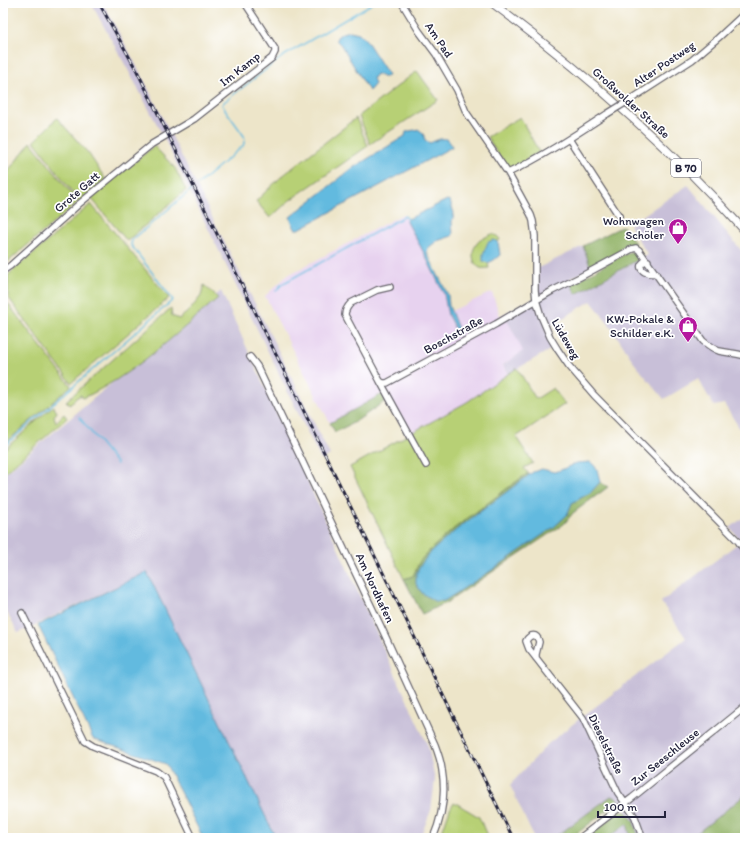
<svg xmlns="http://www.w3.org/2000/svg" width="748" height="841" font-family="Itim,sans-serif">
  <rect width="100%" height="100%" fill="#fff"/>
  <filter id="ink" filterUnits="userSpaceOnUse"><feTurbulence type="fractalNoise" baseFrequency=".025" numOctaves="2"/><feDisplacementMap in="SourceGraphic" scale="8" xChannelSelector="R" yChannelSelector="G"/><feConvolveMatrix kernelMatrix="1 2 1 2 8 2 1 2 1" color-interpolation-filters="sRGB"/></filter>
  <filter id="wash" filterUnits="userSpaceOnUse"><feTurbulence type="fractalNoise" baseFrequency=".012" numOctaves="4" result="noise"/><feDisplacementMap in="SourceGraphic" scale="16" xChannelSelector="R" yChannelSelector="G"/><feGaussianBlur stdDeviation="0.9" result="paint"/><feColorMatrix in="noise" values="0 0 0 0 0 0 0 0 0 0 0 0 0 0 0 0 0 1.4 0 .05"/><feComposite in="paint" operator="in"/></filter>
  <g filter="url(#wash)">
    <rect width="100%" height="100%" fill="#ede5c9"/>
    <path fill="#e7d2ef" d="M403 214 424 253 444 294 448 315 460 333 451 311 492 292 500 316 504 314 524 351 503 365 508 374 467 402 407 435 384 393 330 423 265 296 288 275Z"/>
    <path fill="#c8bfd8" d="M91 3H103L141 74 330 455 321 460 162 134 133 79Z
      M688 185 745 255V430L742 432 724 404 714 406 698 379 664 399 635 364 607 321 591 301 545 329 555 347 508 374 503 365 523 351 504 314 538 296V268L583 246 591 268 569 279 576 294 648 255 629 225Z
      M221 291 428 746 435 780 431 810 420 838H276L147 572 18 633 3 605V475Z
      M745 516V795L691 838H639L633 820 617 798 611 796 554 838H534L510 785 548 744 578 720 686 638 661 602 741 541 730 528Z
      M627 823 631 838H608Z"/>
    <path fill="#b7d075" stroke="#6c7958" d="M417 71 438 100 370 144 359 116Z
      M520 117 539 152 510 170 507 169 487 137Z
      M57 118 89 154 106 180 79 201 34 141Z
      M356 118 368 146 290 200 270 218 256 201 281 177Z
      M31 142 78 202 3 266V181L8 171Z
      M154 146 175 168 186 190 127 241 91 198Z
      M91 204 169 298 71 383 8 297V275Z
      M492 234 497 236 500 239 498 242 494 240 483 261 488 263 489 268C486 268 483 269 480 268 472 264 471 251 476 245 479 239 486 237 492 234Z
      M204 285 218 298C185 327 153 356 116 380 105 386 95 393 83 398L81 395 76 398 70 405 66 401 171 308 172 316 179 319 190 310 201 296Z
      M3 297 71 386 3 445Z
      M517 368 536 399 553 388 565 404 516 437 533 463 524 468 528 473 456 527 432 548 420 561 413 576 404 579 350 467 467 402 508 374Z
      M53 406 57 412 54 416 56 422 64 414 67 418 3 474V446L6 448Z
      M454 802 479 817 488 838H440L450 809Z"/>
    <path fill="#91b266" stroke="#5a6a50" d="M623 226 635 243 633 246 628 247 591 268 583 246Z
      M637 250 643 257 576 294 571 284 627 253Z
      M384 393 387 400 355 422 335 432 330 423Z
      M528 473 529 475 456 530 432 551 422 563 444 601 492 570 554 527 567 515 572 503 591 492 600 482 608 487 573 513 564 524 446 603 422 614 404 579 413 576 420 561 432 548 456 527Z
      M745 795V837L744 838H691Z
      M611 796 617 798 619 801 571 838H554Z
      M621 811 627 813 633 820 639 838H631L627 824 608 838H587L617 813Z"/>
    <path fill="#62badf" stroke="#426e8d" d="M350 31 359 33 366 40 388 74 386 77H382L380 75 376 74 373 78 375 84 369 91 341 45 336 40 337 37 342 33Z
      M418 129 423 133 425 140 430 143C439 139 448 134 452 147L299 229H295L290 217 354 167 405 136 406 132C410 130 414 131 418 129Z
      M447 200 450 201 454 213 452 222 453 234 452 236 437 241 428 248 427 253 448 295 449 306 460 334 458 335 448 315 444 294 424 253 406 220Z
      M494 240 498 242 500 255 494 260 488 263 483 261V254L488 242Z
      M590 462C598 467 598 474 600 482L591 492 572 503 567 515 554 527 492 570 444 601H434L422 593 416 584V574L422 563 432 551 456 530 533 472 542 469 554 472 561 470 576 463Z
      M147 572 276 838H203L166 764 93 739 38 625Z"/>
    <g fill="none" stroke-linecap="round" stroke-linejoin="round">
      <path stroke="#62badf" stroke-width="1.5" d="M197 185 243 146 245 140 244 136 222 105 224 102 282 57 373 3
        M276 291 282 284 405 216 408 219
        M79 417 117 464
        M3 447 173 300 131 245 132 240 192 189"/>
    </g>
  </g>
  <g filter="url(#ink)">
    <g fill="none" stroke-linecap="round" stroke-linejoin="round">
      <g stroke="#69666d" stroke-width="8">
        <path id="minor" d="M402 3 419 31 436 54 447 73 457 90 466 112 508 173 525 204 531 215 533 221 535 236V290L536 300 541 316 550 337 558 350 569 366 594 395 738 541 745 551
          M633 98 692 60 718 38 745 13
          M569 139 619 216
          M508 173C542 157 575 135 607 114
          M648 261C640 262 638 268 645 272 649 274 652 274 656 273
          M3 270H4L10 266 79 204 152 144 194 119 272 58 275 52V49L245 3
          M390 287 377 290 351 303C347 307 345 310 345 315L380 381 383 383H387L496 324 552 291 580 277 632 249 636 248 639 250 703 341C708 345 713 349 719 351 728 353 736 353 745 356
          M250 357 257 366 383 631 435 745C438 753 441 761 442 770 446 793 442 817 433 838
          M380 381 426 465
          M22 613 85 741 93 746 156 771 164 777 193 838
          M536 658V654L539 642C537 633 530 634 526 641L529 649 583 718 618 793 635 817 640 831 642 838
          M580 838 632 798 745 707"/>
      </g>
      <g stroke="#69666d" stroke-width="9">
        <path id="major" d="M492 3C583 71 669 146 745 231"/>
      </g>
      <use href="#minor" stroke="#fff" stroke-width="5.5"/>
      <use href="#major" stroke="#fff" stroke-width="7"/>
      <g stroke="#22223b" stroke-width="3">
        <path id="rail" d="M99 3 137 71 168 134 513 838"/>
      </g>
      <use href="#rail" stroke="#fff" stroke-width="1.5" stroke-dasharray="4.5" stroke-linecap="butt"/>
      <g stroke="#69666d" stroke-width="8" stroke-linecap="butt">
        <path id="minor-bridge" d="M607 114 633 98"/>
      </g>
      <use href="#minor-bridge" stroke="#fff" stroke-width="5.5"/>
    </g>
  </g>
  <defs>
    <g id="shop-pin" transform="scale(1)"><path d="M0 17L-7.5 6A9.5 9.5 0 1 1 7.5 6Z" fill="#b5179e" stroke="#fff"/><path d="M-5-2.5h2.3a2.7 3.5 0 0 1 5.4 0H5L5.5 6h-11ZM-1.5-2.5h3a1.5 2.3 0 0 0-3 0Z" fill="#fff"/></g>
  </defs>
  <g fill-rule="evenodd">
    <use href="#shop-pin" x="678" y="228"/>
    <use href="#shop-pin" x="688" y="326"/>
  </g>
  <g text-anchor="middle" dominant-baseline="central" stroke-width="3.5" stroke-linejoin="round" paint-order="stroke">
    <rect fill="#fff" stroke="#646476" stroke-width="1" x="671" y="159" width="30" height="18" rx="3"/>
    <g font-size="11" font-weight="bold" fill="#22223b">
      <text x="686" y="168">B 70</text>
    </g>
    <g font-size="12" fill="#22223b" stroke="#fff">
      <text transform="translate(439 40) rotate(56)">Am Pad</text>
      <text transform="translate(664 64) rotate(-34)">Alter Postweg</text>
      <text transform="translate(240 69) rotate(-38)">Im Kamp</text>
      <text transform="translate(631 103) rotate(42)">Großwolder Straße</text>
      <text transform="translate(77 192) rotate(-41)">Grote Gatt</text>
      <text transform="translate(453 335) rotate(-29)">Boschstraße</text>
      <text transform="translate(566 339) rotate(60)">Lüdeweg</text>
      <text transform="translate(375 588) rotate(65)">Am Nordhafen</text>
      <text transform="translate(606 744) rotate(64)">Dieselstraße</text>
      <text transform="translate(665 757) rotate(-39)">Zur Seeschleuse</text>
    </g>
    <g font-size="12" fill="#22223b" stroke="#fff" text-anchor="end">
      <text x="664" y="221">Wohnwagen<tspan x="664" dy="14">Schöler</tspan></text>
      <text x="674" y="319">KW-Pokale &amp;<tspan x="674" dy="14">Schilder e.K.</tspan></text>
    </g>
  </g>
  <rect width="748" height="841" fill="none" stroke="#fff" stroke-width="16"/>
  <path d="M598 811v6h67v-6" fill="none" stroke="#22223b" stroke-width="2"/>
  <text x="604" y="811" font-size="12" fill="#22223b" stroke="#ffffff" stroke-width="3" paint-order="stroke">100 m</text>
</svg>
